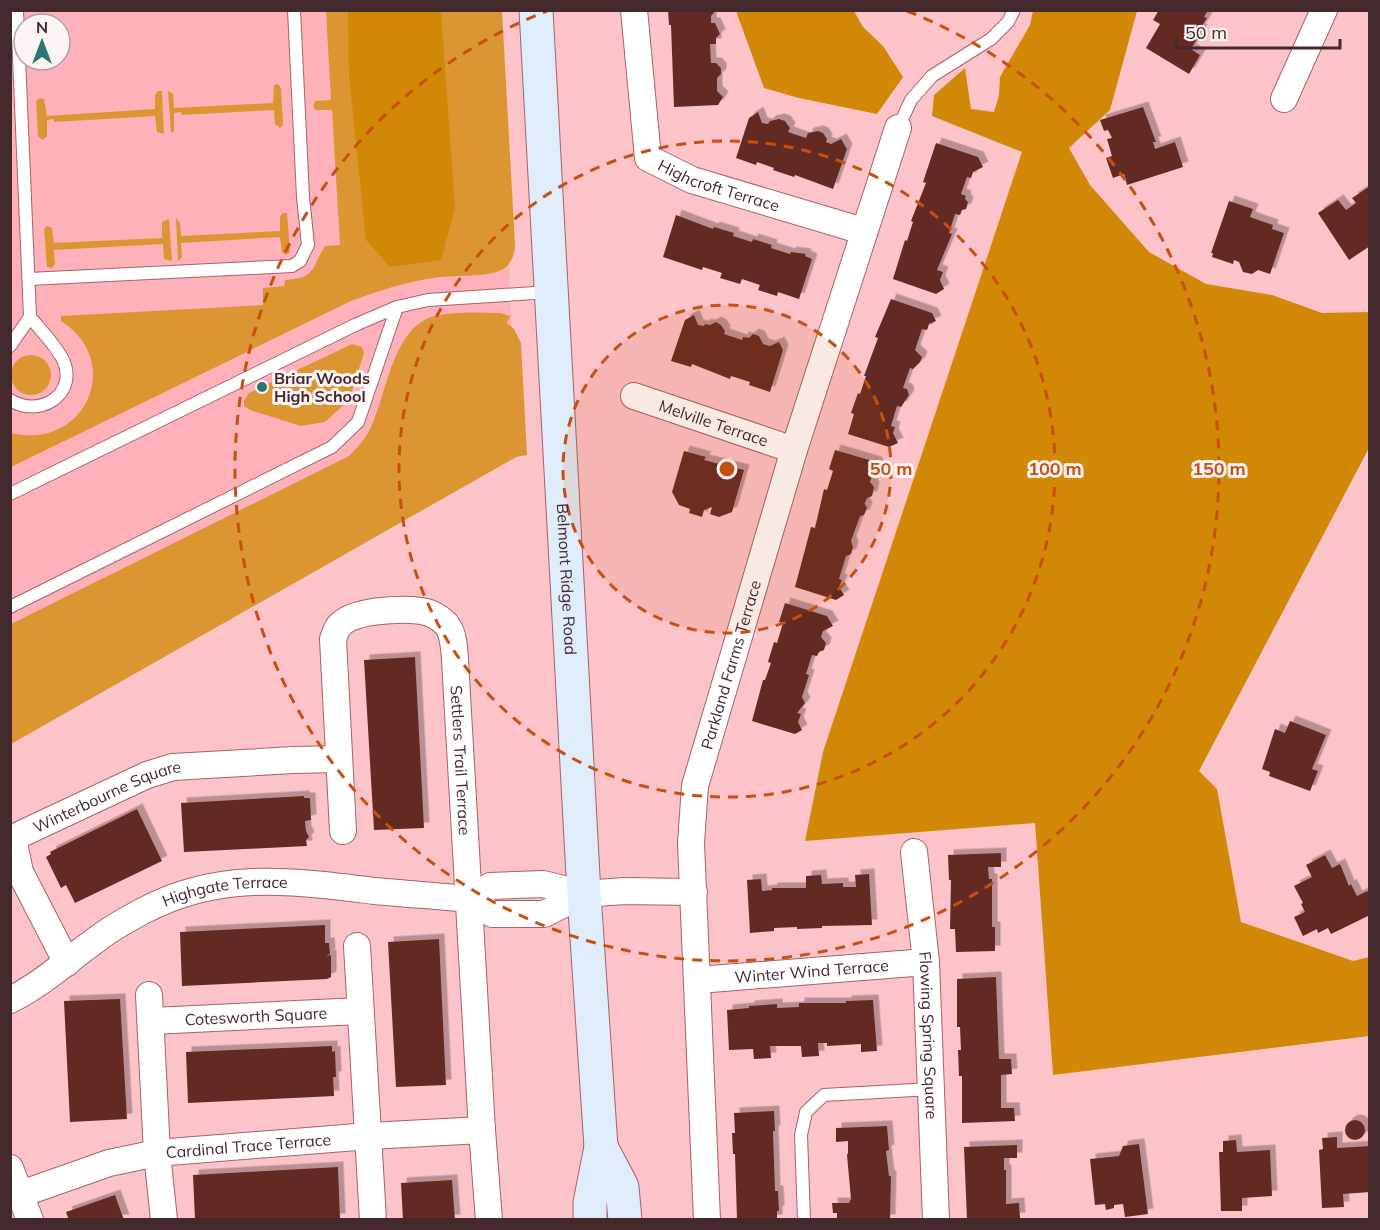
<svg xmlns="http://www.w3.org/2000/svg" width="1380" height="1230" font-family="Mulish,sans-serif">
  <defs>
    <filter id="shadow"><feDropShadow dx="5.5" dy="-5.5" stdDeviation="0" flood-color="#0004"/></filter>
  </defs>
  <rect width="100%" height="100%" fill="#fcc3c9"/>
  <path fill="#ffb1ba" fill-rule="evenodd" d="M11 11H497L505 155 516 457 11 744ZM24 24H60V60H24Z"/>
  <path fill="#dc9631" d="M326 11H502L515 245C515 256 510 267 499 271 486 277 450 275 433 278 405 282 378 291 351 301L11 467V433C85 451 125 362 61 321V316L263 305V288L284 286 285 280C317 278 311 268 325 246L340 245 332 110H316L313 107 315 101 331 100Z
    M278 84 281 88 283 125 280 128 275 124 274 110 182 115 181 112 174 113V131L171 133 168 91 173 94 174 108 273 103 274 85Z
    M158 91H162L164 134 157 132 155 116 54 122V119L47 120V137L42 140 38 136 36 101 40 98 44 99 47 116 155 109V95Z
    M283 213H287L290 252 286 255 282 252 280 237 181 243 182 257 178 261 176 218 180 223 181 236 280 231V216Z
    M169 219 172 261 164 259 163 244 54 250 55 264 52 268 47 267 44 229 47 226 52 228 54 243 162 238V222Z
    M500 313 510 316 507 323 514 329 521 343 527 455 516 457 11 744V624L349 456C358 447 366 438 371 427 387 393 393 326 435 316 456 311 479 313 500 313Z
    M352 344 362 347 364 353 349 400 325 422 301 426 250 410 244 406V401L249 393Z
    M11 375a20 20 0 1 1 40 0a20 20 0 1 1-40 0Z"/>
  <path fill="#d28807" d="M348 11H441L455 208 441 260 390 267 366 240 349 76Z
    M736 11H854L863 27 883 46 903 77 877 114 799 98 764 88Z
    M1033 11H1137L1110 110 1069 148 1090 185 1149 252 1206 284 1272 295 1322 313 1369 312V448L1199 771 1217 789 1241 922 1353 961 1369 957V1036L1053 1075 1035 823 805 841 823 752 1022 152 932 116 934 95 965 68 971 109 994 112 999 95 1000 77 1030 25Z"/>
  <path fill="#622b21" filter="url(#shadow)" d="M668 10H716L711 16V23H715L720 34 716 38V44H710L711 63H716L721 68V74L717 78V91L723 97 718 105 674 107 671 25H669Z
    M1159 10H1208L1204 17 1207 18 1200 29 1202 30 1191 49 1200 55 1189 74 1146 48 1160 24 1153 20Z
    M1143 107 1156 142H1153L1155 149 1175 142 1183 167 1127 185 1124 174 1113 178 1106 158 1112 156 1107 139 1112 138 1108 130 1104 131 1100 120Z
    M758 112 762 123 768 124 770 121 779 119 785 121 790 128 788 132 806 138 808 133 818 131 823 133 827 139 826 142 831 144 841 139 847 149 833 189 795 175 794 177 773 170 774 168 757 162 756 165 736 158 749 118Z
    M936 143 978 157 983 167 973 172 971 178 967 177 961 194 966 196 965 199 968 202 966 209 962 210 960 215 955 214 949 233 952 234 937 270 943 272 940 280 944 289 936 294 893 279 905 240 907 241 913 222 911 221 926 183 923 182Z
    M1370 186V246L1349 260 1318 213 1338 200 1346 210 1356 203 1352 198Z
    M1229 201 1253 209 1250 217 1273 225 1272 229 1284 233 1270 274 1258 270 1252 274 1243 272 1239 262 1234 260 1233 264 1212 257 1213 253H1211Z
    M676 215 713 229 714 227 734 233 733 236 752 242 753 239 772 245 771 248 790 254 791 252 806 254 805 256 812 259 799 299 778 292 777 296 758 290 760 285 742 279 740 284 720 278 722 273 703 267 702 270 663 257Z
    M891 299 932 313 936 321 929 324 927 330 922 329 915 350 922 357 920 362 913 369 910 368 903 388 907 389 909 395 901 407 897 406 891 426 895 427 893 433 898 443 889 447 848 434 854 414 851 413 858 393 860 394 866 376H864L878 338 875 337Z
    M694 315 698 325 704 326 705 324 710 325 716 322 721 325 725 331 724 334 742 340 743 337 749 338 753 334 759 336 763 344 770 346 779 342 783 350 770 392 749 385 750 382 731 376 730 379 692 364 691 367 671 361 685 320Z
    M835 450 876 462 881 472 872 476 870 482 874 487 872 496 867 498 865 503 864 502 867 508 864 515 860 516 851 541 853 547 851 554 846 556 839 579 842 580 839 587 844 595 836 600 795 587 811 527 815 528 824 489 827 490 833 471 829 469Z
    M684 451 706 457 704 460 744 470 732 512 719 517 710 514 712 507 704 510 702 517 689 513 690 509 679 505 672 492Z
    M785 603 827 616 833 626 823 631 821 637 826 643 824 650 819 652 817 656 812 655 806 674 809 675 802 697 805 703 797 713 801 714 798 722 802 730 795 734 752 721 763 680H765L771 663 768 662 774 642 777 643 783 623 779 622Z
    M415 657 424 828 374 830 364 660Z
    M1290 721 1326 735 1312 769 1318 771 1310 791 1269 776 1270 772 1262 769 1275 729 1285 733Z
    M304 796V798H310L311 820 305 821 306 831 309 837 306 840 307 846 184 852 181 803Z
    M137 809 162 861 75 903 66 885 61 888 46 857 51 854 50 852Z
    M1001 853V867H988L989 879H992V927H995V951L956 952 955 929H950L951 880H949L948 855Z
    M1325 855 1332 868 1340 864 1349 886 1351 884 1357 896 1367 891 1370 896V915L1331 934 1328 928 1318 933 1317 929 1303 936 1294 917 1305 912 1301 904 1303 903 1294 886 1312 877 1306 865Z
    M869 874 872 925 822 926V928L797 929V927L774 928V931L750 933 747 880 761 879 762 891 772 890V888H806V876L821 875 822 884 843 883V887H856L855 875Z
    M325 925V943H329L330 954 326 956 331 955V977L327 979 182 986 180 932Z
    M439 939 446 1085 396 1087 388 942Z
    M996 977 999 1059H1011L1012 1074 1001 1075V1108H1014L1015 1121 962 1123V1076H959L958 1050H961L960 1027H957V979Z
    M120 999 127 1119 70 1122 64 1001Z
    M873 1000 877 1051 861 1052V1044L827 1046V1043H818L819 1056 802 1057 801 1046H770L771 1058 754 1059 753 1049 729 1050 727 1010 749 1008V1006L777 1004V1008L799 1007V1003H846V1001Z
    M332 1046V1052L335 1051 336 1077H333L334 1096 188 1103 186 1052Z
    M774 1111 775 1131H773L775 1191H778L779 1211H777V1220H737L735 1154H733L732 1133H735L734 1113Z
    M1345 1130a10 10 0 1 1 20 0a10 10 0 1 1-20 0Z
    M887 1126 889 1150 886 1151 889 1176H891L890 1220H837V1213H833L832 1203H849L851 1199 847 1155 848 1153V1141L836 1142V1128Z
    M1337 1137V1148L1370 1146V1192L1343 1194 1344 1207 1322 1208 1319 1150 1323 1149 1322 1138Z
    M1236 1140 1237 1152 1270 1150 1272 1196 1242 1198V1211H1221L1219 1152H1223V1141Z
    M1139 1144 1148 1214 1125 1217 1123 1204 1114 1205V1208L1106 1210 1105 1204 1095 1205 1090 1159 1119 1156 1123 1146Z
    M1017 1145V1158H1004V1170H1006V1204L1019 1203 1020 1218 967 1220 964 1147Z
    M338 1167 340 1219 195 1220 193 1175Z
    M452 1180 455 1220H403L401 1183Z
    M115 1195 124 1220H69L66 1212Z"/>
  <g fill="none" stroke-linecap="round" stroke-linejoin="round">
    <g stroke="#a2636b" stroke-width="14">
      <path id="service" d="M17 10 30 317
        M898 128 911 100 932 76 991 39 1008 22 1014 10
        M29 279 292 266 300 261 308 245 303 197 294 10
        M10 346 30 317C39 328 59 349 64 362 77 396 38 418 10 400
        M10 494 355 325 397 307 428 300 550 292
        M10 607 332 447 358 422 397 307
        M804 1220 801 1135 806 1112 824 1095 932 1089"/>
    </g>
    <g stroke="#a2636b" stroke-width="28">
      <g id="minor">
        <path id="s1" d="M634 10 648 158 692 180 863 231"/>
        <path d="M1284 99 1324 10"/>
        <path id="s2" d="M634 396 794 450"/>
        <path id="s3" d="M343 831 333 639C335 635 336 629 339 626 352 610 401 608 421 611 430 612 439 617 446 624 454 633 454 648 455 660L482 1130 489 1220"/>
        <path id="s4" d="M914 852 926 962 936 1220"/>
        <path d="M470 899 490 886 543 884 584 894 624 891 694 892"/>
        <path d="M357 946 373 1220"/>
        <path id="s5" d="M67 963 20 872 14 843 19 835 147 775 173 767 293 760 338 759"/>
        <path id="s6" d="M698 980 926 962"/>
        <path d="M149 995 157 1153 164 1220"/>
        <path id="s7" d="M10 1000C44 983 70 958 100 937 113 927 128 919 143 911 220 870 292 881 375 891 406 894 438 896 470 899L492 914H544L584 894"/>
        <path id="s8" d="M152 1021 360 1011"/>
        <path d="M10 1168 30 1220"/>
        <path id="s9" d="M21 1194 109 1163 157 1153 369 1136 482 1130"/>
        <path id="s10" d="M707 1220 691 843 695 786 794 450 898 128"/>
      </g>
    </g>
    <g stroke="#a2636b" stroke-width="35">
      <g id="secondary">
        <path id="s11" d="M536 10 584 894 601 1147 590 1203V1220"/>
        <path d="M601 1147 622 1187 625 1220"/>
      </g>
    </g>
    <use href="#service" stroke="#fff" stroke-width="12"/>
    <use href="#minor" stroke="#fff" stroke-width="26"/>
    <use href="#secondary" stroke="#dfecfa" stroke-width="33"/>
  </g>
  <circle cx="727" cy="469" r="164" fill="#c74f12" fill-opacity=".12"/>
  <g fill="none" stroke="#c74f12" stroke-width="3" stroke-dasharray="10 8">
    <circle cx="727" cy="469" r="164"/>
    <circle cx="727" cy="469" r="328"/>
    <path d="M907 11A492 492 0 1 1 547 11"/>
  </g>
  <circle fill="#2b7572" stroke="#fbf3f4" stroke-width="2" cx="262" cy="387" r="6"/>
  <g text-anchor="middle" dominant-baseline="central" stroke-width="6" stroke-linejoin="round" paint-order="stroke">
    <g font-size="16" fill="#44292c" stroke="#fbf3f4">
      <text stroke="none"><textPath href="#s1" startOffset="225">Highcroft Terrace</textPath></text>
      <text stroke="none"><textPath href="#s2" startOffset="84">Melville Terrace</textPath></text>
      <text stroke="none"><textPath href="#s11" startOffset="570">Belmont Ridge Road</textPath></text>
      <text stroke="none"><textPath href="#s10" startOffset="561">Parkland Farms Terrace</textPath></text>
      <text stroke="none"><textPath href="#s3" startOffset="459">Settlers Trail Terrace</textPath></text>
      <text stroke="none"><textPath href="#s5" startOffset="238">Winterbourne Square</textPath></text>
      <text stroke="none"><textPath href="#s7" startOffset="246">Highgate Terrace</textPath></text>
      <text stroke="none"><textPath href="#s6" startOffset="114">Winter Wind Terrace</textPath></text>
      <text stroke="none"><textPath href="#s8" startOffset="104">Cotesworth Square</textPath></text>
      <text stroke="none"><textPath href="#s4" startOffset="184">Flowing Spring Square</textPath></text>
      <text stroke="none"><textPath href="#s9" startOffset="234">Cardinal Trace Terrace</textPath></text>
    </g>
    <g font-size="16" font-weight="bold" fill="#44292c" stroke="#fbf3f4" text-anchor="start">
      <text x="274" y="378">Briar Woods<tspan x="274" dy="18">High School</tspan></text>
    </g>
  </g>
  <circle cx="727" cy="469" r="9" fill="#c74f12" stroke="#fbf3f4" stroke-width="3"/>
  <g font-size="18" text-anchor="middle" font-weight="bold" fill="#c74f12" stroke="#fbf3f4" stroke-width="6" stroke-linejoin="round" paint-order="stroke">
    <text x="891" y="475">50 m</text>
    <text x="1055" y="475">100 m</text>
    <text x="1219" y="475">150 m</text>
  </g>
  <rect width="1380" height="1230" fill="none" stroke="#44292c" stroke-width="24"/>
  <g transform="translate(42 42)"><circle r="28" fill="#fbf3f4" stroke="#b2a2a4" stroke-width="1.5"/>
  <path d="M0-4.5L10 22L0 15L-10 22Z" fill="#2b7572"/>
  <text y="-9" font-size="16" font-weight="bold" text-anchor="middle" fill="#44292c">N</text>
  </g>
  <path d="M1176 39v9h164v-9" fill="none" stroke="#44292c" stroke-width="3"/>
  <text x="1185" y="39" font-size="18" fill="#44292c" stroke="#fbf3f4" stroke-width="4.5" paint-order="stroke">50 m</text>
</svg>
